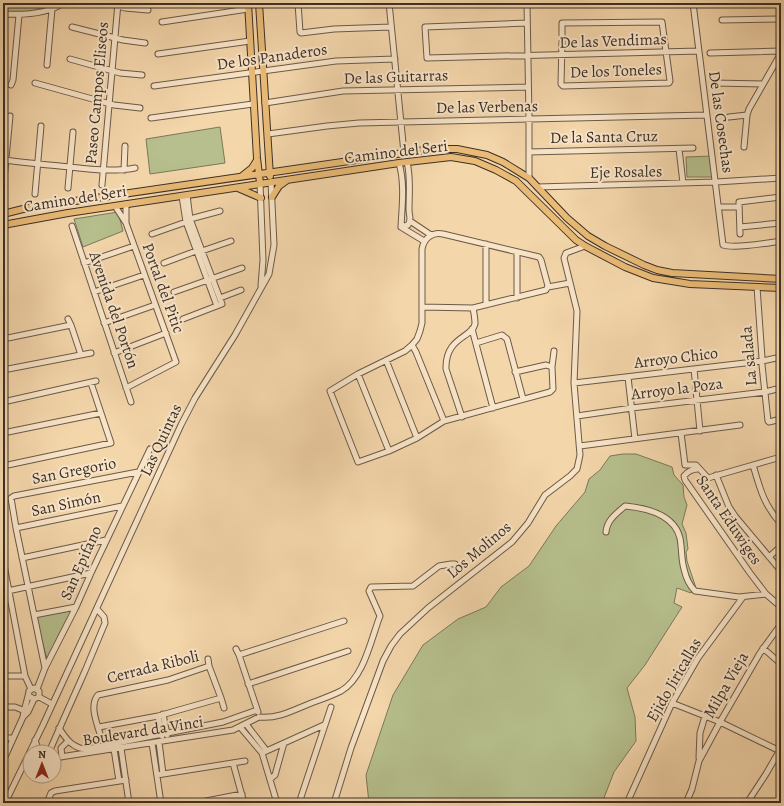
<svg xmlns="http://www.w3.org/2000/svg" width="784" height="806" font-family="Alegreya,serif">
  <rect width="100%" height="100%" fill="#f4d6ab"/>
  <filter id="stains"><feTurbulence type="fractalNoise" baseFrequency=".005" numOctaves="4"/><feColorMatrix values="0 0 0 0 .2 0 0 0 0 .09 0 0 0 0 .02 0 0 0 .5 -.17"/></filter>
  <radialGradient id="worn" r=".72"><stop offset=".6" stop-color="#630" stop-opacity="0"/><stop offset="1" stop-color="#630" stop-opacity=".3"/></radialGradient>
  <path fill="#b6bf8d" stroke="#7a785a" d="M3 3H58L28 12 3 13Z
    M220 127 225 163 150 174 146 139Z
    M712 156 714 177H687L686 157Z
    M118 212 123 231 83 247 74 219Z
    M623 454H636L672 467 674 475 683 485 684 497 687 505 682 524 686 533 688 549 686 552 687 561 696 588 691 593 677 588 674 603 682 607 645 665 627 688 635 717 636 741 614 772 602 803H369L366 775 393 695 423 645 458 619 486 607 501 587 529 566 556 526 585 492 589 479 600 470 610 456Z
    M74 610 47 659 35 617Z"/>
  <g fill="none" stroke-linecap="round" stroke-linejoin="round">
    <g stroke="#6b5a48" stroke-width="7">
      <path id="minor" d="M108 3 125 8 148 10
        M298 3 300 32 301 33 334 29 391 27
        M389 3 404 153
        M527 3 529 119V178
        M693 3 723 245C736 249 767 243 781 241
        M3 14C21 15 48 14 63 3
        M722 20 781 19
        M162 22 248 9
        M527 23 425 27 427 58 699 51
        M72 27 123 40 145 43
        M562 35V23L662 22 670 81 669 83 563 86 561 84 562 42
        M710 53 781 51
        M158 54 250 41
        M70 59 120 73 142 75
        M47 65 52 9
        M35 83 114 105 140 108
        M714 83 763 84
        M11 85 13 80 19 15
        M154 86 336 61 395 59
        M265 103 343 91 528 87
        M729 117 747 115
        M151 118 253 104
        M268 134 327 126 359 123 707 115
        M744 147 747 115 749 109 781 53
        M679 149 683 183
        M529 152 693 148
        M5 160C27 163 49 165 70 167 92 170 114 172 135 168
        M399 163C405 184 402 206 401 227
        M124 170 125 146
        M260 183 263 260 261 286
        M102 185 118 3
        M537 187 716 182 781 178
        M68 188 73 132
        M3 190 10 116
        M35 194 41 126
        M182 196 186 222 217 306
        M126 204V222
        M115 206 126 223 176 362 126 388
        M719 207H739
        M410 221 431 235
        M72 226 131 402
        M401 227 408 225C412 219 409 216 409 210 409 193 411 178 407 162
        M401 227 424 241
        M740 227 781 223
        M152 234 186 222 190 219 220 211
        M740 234 739 202 781 197
        M84 263 134 246
        M164 263 196 251H202L231 241
        M548 287 570 283
        M757 287 762 358V365L768 421 769 422 781 419
        M94 292 144 275
        M174 292 242 268
        M220 298 241 290
        M517 298V252
        M486 305V244
        M422 307 473 308 546 290 548 286 541 260 539 257 443 234C432 232 424 238 422 249V323L420 331 417 339 412 345 405 351 358 374 330 391 358 462 389 451 417 438 444 421 550 392 553 389 552 367 554 351
        M68 319 71 325
        M183 319 222 304 190 219 187 195
        M104 323 155 305
        M472 329 493 408
        M3 339 71 325 81 355
        M476 343 502 335 507 339 523 399
        M412 345 416 352 444 421
        M114 353 166 333
        M386 360 417 438
        M694 369 700 431
        M3 370 91 353
        M515 372 546 365 552 367
        M358 374 389 451
        M628 377 635 439
        M574 383 762 361 781 357
        M3 402 96 381
        M577 416 632 408 765 392 781 388
        M462 417 446 369C445 337 472 338 475 324 475 319 474 313 473 308
        M3 433 101 413
        M681 433 685 465H696L708 478 781 457
        M580 446 740 425
        M753 465C760 489 764 505 781 524
        M3 466 111 443 91 383
        M698 469C693 469 688 471 684 476L685 480 750 573 766 594 781 607
        M716 475 729 507 735 516 781 571
        M16 528 122 506
        M606 532C607 520 616 514 625 506 647 508 674 514 680 538 682 548 681 559 684 569 686 578 689 585 695 591L739 597 766 594
        M769 557 781 546
        M22 558 106 540
        M3 560 25 676 31 689
        M3 592 91 573
        M34 615 76 607
        M763 648 781 664
        M236 649 239 655
        M208 659 209 666
        M3 665 5 676
        M45 668 16 528 11 498 14 496 138 472
        M3 676H25
        M248 684 348 651
        M37 689 45 668 76 607 91 573 150 449
        M39 697 52 704
        M221 698 224 708
        M672 703 720 722 780 751
        M3 707H15L25 711
        M258 712 239 655 344 621
        M163 714 167 735
        M158 716 162 736
        M23 717C24 708 28 699 29 691L34 688 39 691V697L34 699 29 696
        M259 717C275 719 290 712 304 706 316 701 329 697 341 691 364 678 371 639 380 616L369 591 371 587 413 586 439 566 451 564H455
        M246 724 266 750
        M99 727 158 716 221 698 209 666 168 680 98 695C89 705 97 723 100 734
        M240 727 262 753 277 803
        M59 728C66 739 73 749 87 749L223 722 257 710
        M3 738H13
        M35 740 39 752
        M159 742 163 774
        M152 743 161 803
        M121 748 129 803
        M114 749 119 781
        M49 752 85 671 105 623 104 617 97 609
        M262 753 324 725
        M62 757 61 748 68 741
        M54 758 233 730 259 717
        M699 758 700 733 705 716
        M3 761 23 717 28 712 34 699
        M233 763 244 803
        M157 775 245 761
        M270 779 275 775 284 743
        M5 803 43 725 181 425 195 398 235 335 269 274 274 245 271 182
        M47 803 51 793 55 791 126 780
        M196 803 242 794
        M299 803 331 707
        M334 803 351 748 383 661 391 646 400 634 428 608 512 542 528 523 545 495 570 476 577 469 580 455 574 383 577 311 564 258 566 253 585 246
        M627 803 672 703 698 658 743 597
        M686 803 692 789 699 761 720 722 760 653 781 624
        M747 803 766 774 781 748"/>
    </g>
    <g stroke="#3d3027" stroke-width="8">
      <path id="major" d="M248 3 257 158 260 183
        M259 3 270 176
        M242 176 252 168 257 160
        M238 188 261 198
        M272 197 279 186 286 181
        M3 214 27 208 404 153 431 149H457L487 155 503 162 529 178 567 218 588 236 605 246 644 265 657 270 672 273 781 279
        M3 225 68 213 399 163 451 157 475 161 496 170 516 181 576 240 585 246 625 267 653 278 690 284 781 288"/>
    </g>
    <use href="#minor" stroke="#f8e4c8" stroke-width="5"/>
    <use href="#major" stroke="#eabb76" stroke-width="6"/>
  </g>
  <g text-anchor="middle" dominant-baseline="central" stroke-width="4" stroke-linejoin="round" paint-order="stroke">
    <g font-size="16" fill="#3d3027" stroke="#f8e4c8">
      <text transform="translate(613 41) rotate(-2)">De las Vendimas</text>
      <text transform="translate(272 57) rotate(-8)">De los Panaderos</text>
      <text transform="translate(616 71) rotate(-2)">De los Toneles</text>
      <text transform="translate(396 77) rotate(-2)">De las Guitarras</text>
      <text transform="translate(97 93) rotate(-85)">Paseo Campos Eliseos</text>
      <text transform="translate(487 107) rotate(-1)">De las Verbenas</text>
      <text transform="translate(721 122) rotate(82)">De las Cosechas</text>
      <text transform="translate(604 137) rotate(-1)">De la Santa Cruz</text>
      <text transform="translate(396 152) rotate(-7)">Camino del Seri</text>
      <text transform="translate(626 172) rotate(-1)">Eje Rosales</text>
      <text transform="translate(75 199) rotate(-9)">Camino del Seri</text>
      <text transform="translate(163 288) rotate(70)">Portal del Pitic</text>
      <text transform="translate(114 310) rotate(71)">Avenida del Portón</text>
      <text transform="translate(749 356) rotate(-95)">La salada</text>
      <text transform="translate(676 358) rotate(-7)">Arroyo Chico</text>
      <text transform="translate(677 389) rotate(-7)">Arroyo la Poza</text>
      <text transform="translate(161 440) rotate(-65)">Las Quintas</text>
      <text transform="translate(74 471) rotate(-11)">San Gregorio</text>
      <text transform="translate(66 504) rotate(-12)">San Simón</text>
      <text transform="translate(729 520) rotate(56)">Santa Eduwiges</text>
      <text transform="translate(479 550) rotate(-40)">Los Molinos</text>
      <text transform="translate(81 563) rotate(-66)">San Epifano</text>
      <text transform="translate(153 667) rotate(-14)">Cerrada Riboli</text>
      <text transform="translate(674 680) rotate(-60)">Ejido Jiricallas</text>
      <text transform="translate(726 685) rotate(-60)">Milpa Vieja</text>
      <text transform="translate(143 731) rotate(-9)">Boulevard da Vinci</text>
    </g>
  </g>
  <rect width="784" height="806" fill="none" stroke="#f4d6ab" stroke-width="16"/>
  <rect x="4" y="4" width="776" height="798" fill="none" stroke="#3d3027" stroke-width="2"/>
  <rect x="8" y="8" width="768" height="790" fill="none" stroke="#3d3027"/>
  <g transform="translate(42 764)"><circle r="19" fill="#f8e4c8" stroke="#ad9c88"/>
  <path d="M0-3L7 15L0 10L-7 15Z" fill="#8f2418"/>
  <text y="-6" font-size="11" font-weight="bold" text-anchor="middle" fill="#3d3027">N</text>
  </g>
  <rect width="100%" height="100%" filter="url(#stains)"/>
  <rect width="100%" height="100%" fill="url(#worn)"/>
</svg>
